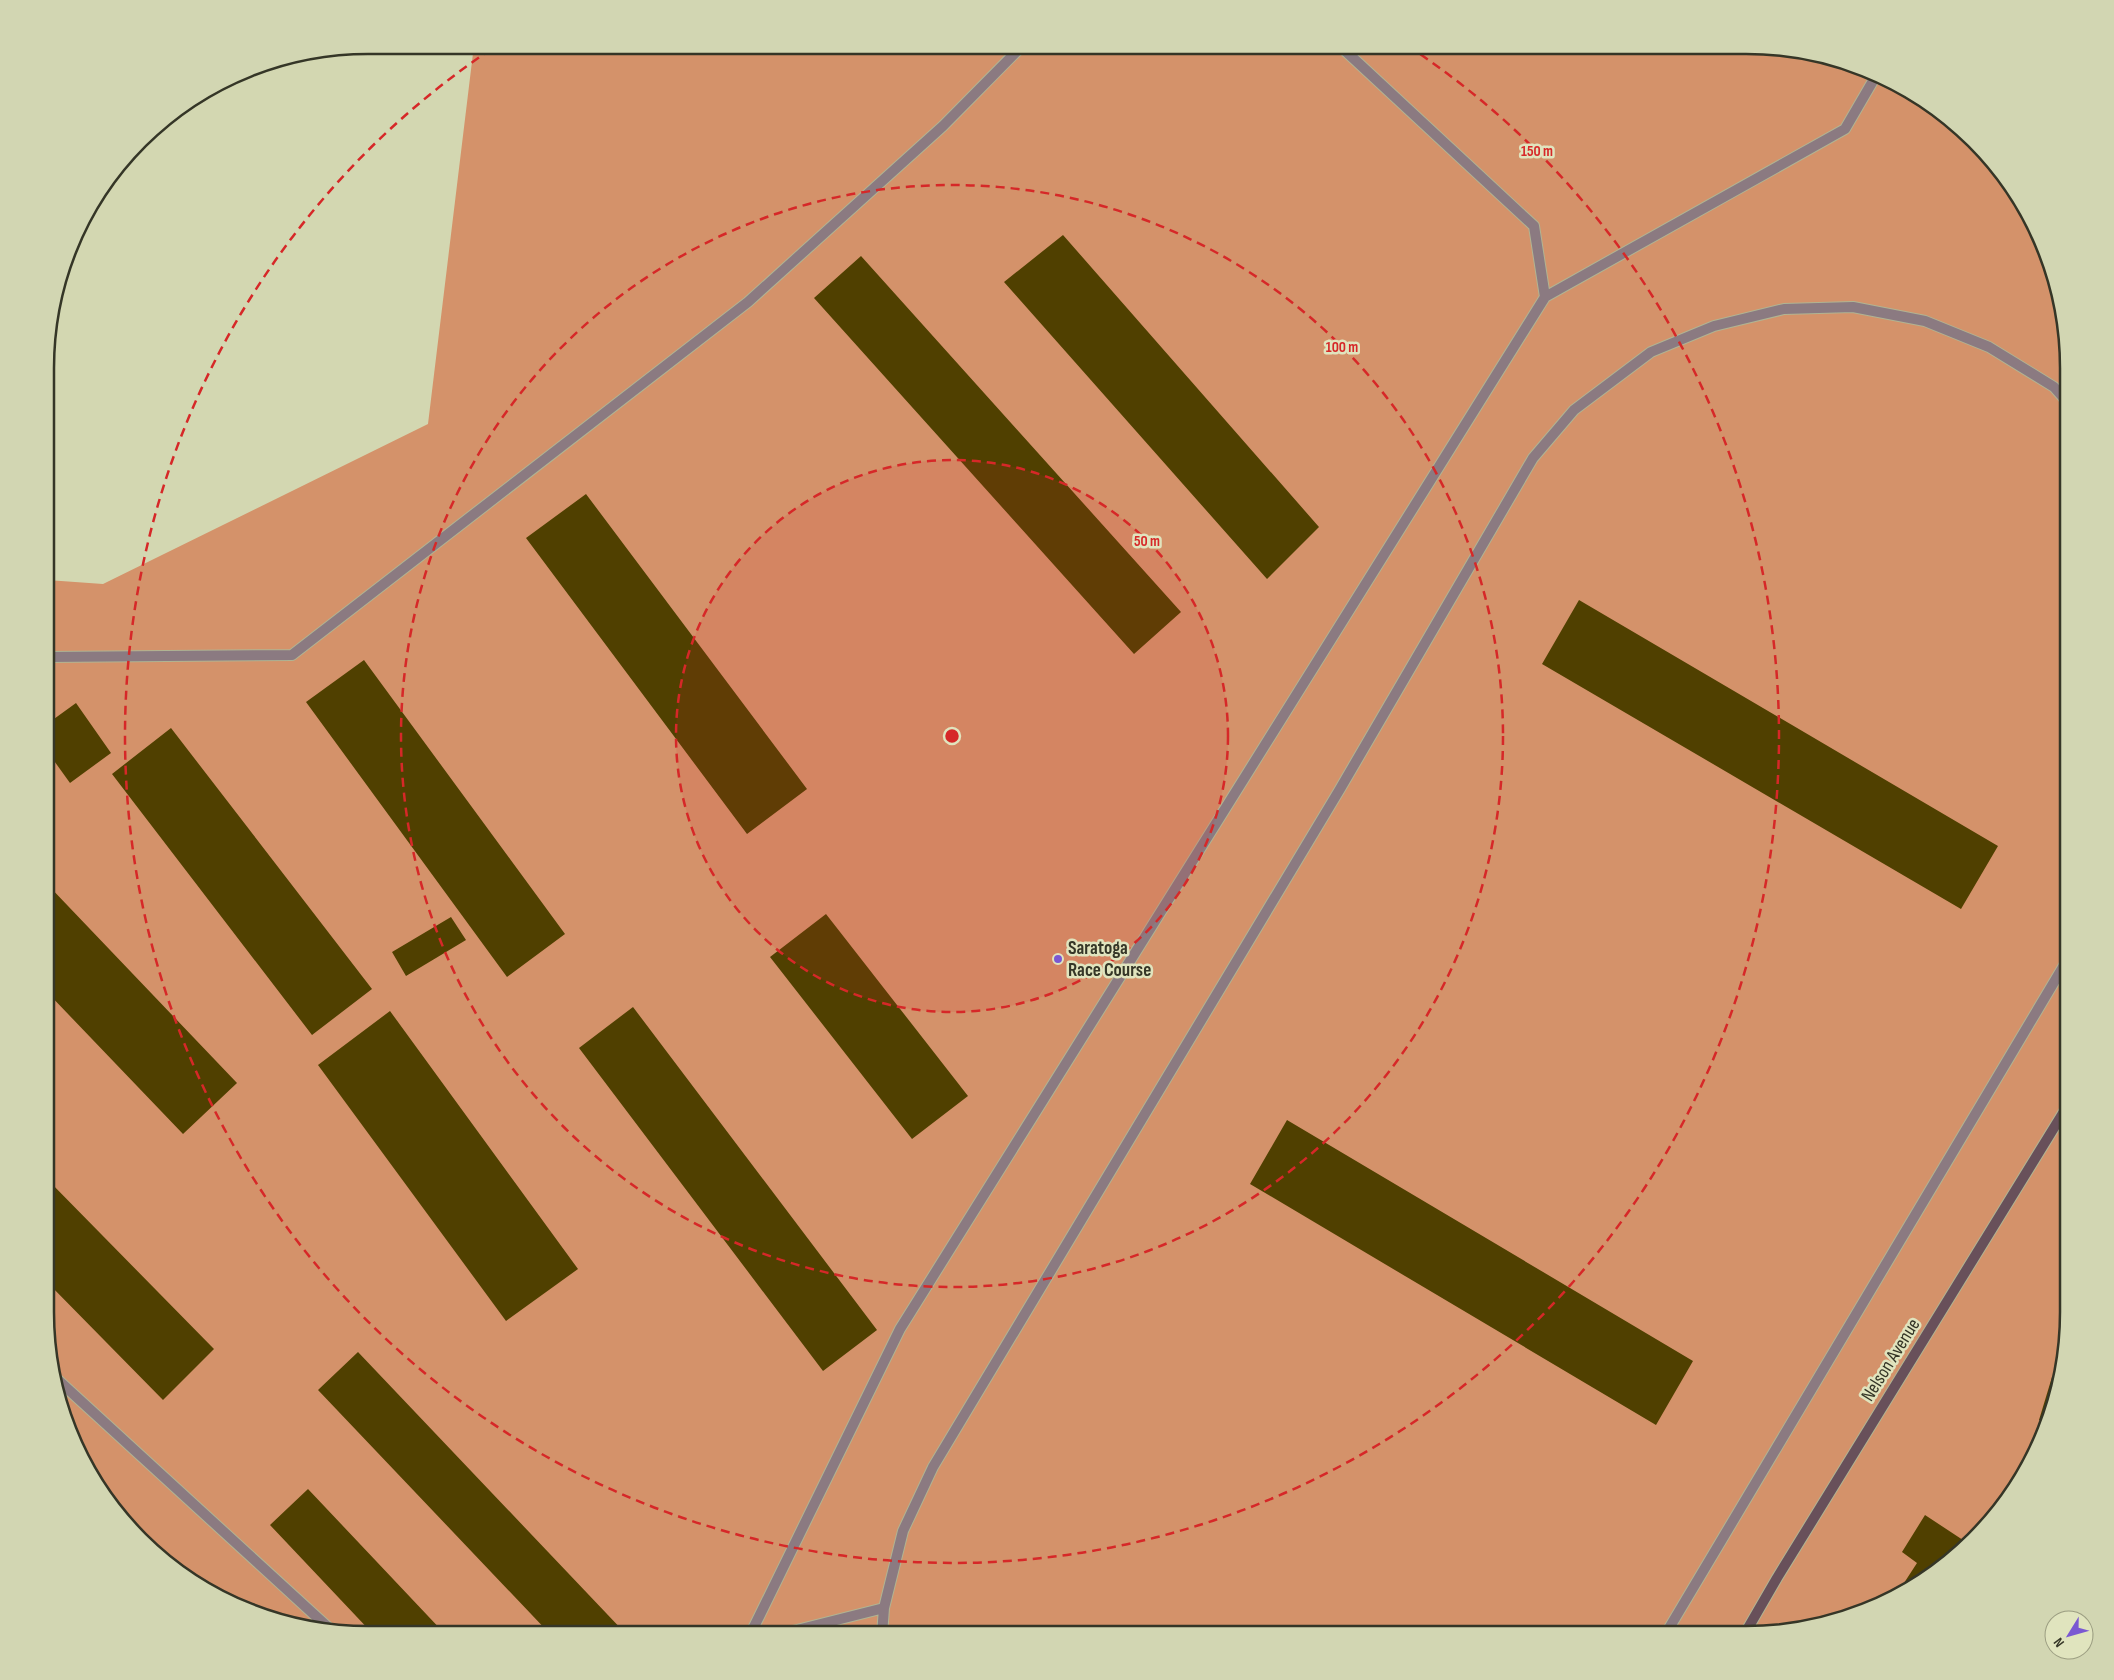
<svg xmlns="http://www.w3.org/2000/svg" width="2114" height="1680" font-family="'Sofia Sans Condensed',sans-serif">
  <rect width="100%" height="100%" fill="#d3d7b1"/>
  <path fill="#d4926a" d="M474 45 1767 46 1870 70 1959 125 2002 172 2044 244 2069 368 2068 1333 2044 1436 1989 1525 1942 1568 1870 1610 1746 1635 347 1634 244 1610 155 1555 78 1455 46 1333 47 580 103 584 428 424Z"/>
  <path fill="#504000" d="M1063 235 1319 527 1267 579 1004 282Z
    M861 256 1181 612 1134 654 814 298Z
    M586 494 807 789 747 834 526 538Z
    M1579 600 1998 846 1961 909 1542 664Z
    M364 660 565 934 507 977 306 702Z
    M76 703 111 753 70 783 47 751V724Z
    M171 728 372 989 312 1035 112 774Z
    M47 884 237 1083 183 1134 46 991Z
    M826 914 968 1096 912 1139 770 957Z
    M451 917 466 940 406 976 392 952Z
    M633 1007 877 1330 823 1371 579 1048Z
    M390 1011 578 1269 506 1321 318 1065Z
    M1287 1120 1693 1361 1656 1425 1250 1184Z
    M46 1178 214 1349 163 1400 46 1281Z
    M358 1352 626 1634H550L318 1390Z
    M2052 1377 2058 1379 2047 1422 2039 1420Z
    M308 1489 445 1634H373L270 1525Z
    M1925 1515 1969 1544 1942 1568 1909 1587 1904 1583 1917 1563 1902 1552Z"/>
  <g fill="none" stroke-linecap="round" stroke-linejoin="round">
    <g stroke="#b0b493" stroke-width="12">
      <path id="lane" d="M1339 45 1534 226 1545 297
        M47 657 292 655 748 302 943 126 1023 45
        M58 1380 331 1630
        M750 1635 900 1329 1545 297 1845 129 1877 74
        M777 1635 884 1608
        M882 1635 884 1608 903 1531 933 1467 1340 789 1533 458 1574 410 1651 352 1714 326 1784 309 1853 307 1925 321 1989 347 2054 387 2069 404
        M1665 1635 2069 957"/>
    </g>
    <g stroke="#b0b493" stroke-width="12">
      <path id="secondary" d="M1744 1635 1777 1578 2068 1105"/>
    </g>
    <use href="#lane" stroke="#8b7a81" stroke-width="10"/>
    <use href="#secondary" stroke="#68505a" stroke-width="10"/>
  </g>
  <circle cx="952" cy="736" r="276" fill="#d62828" fill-opacity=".12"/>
  <g fill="none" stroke="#d62828" stroke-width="2.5" stroke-dasharray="9 6">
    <circle cx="952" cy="736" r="276"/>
    <circle cx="952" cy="736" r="551"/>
    <path d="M1408 46A827 827 0 1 1 496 46"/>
  </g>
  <circle fill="#7a58d2" stroke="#e0e4be" stroke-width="2" cx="1058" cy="959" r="5"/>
  <g text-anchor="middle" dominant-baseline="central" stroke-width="5" stroke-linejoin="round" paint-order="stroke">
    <g font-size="19" font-weight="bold" fill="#353627" stroke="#e0e4be" text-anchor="start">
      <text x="1068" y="948">Saratoga<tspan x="1068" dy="22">Race Course</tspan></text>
    </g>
    <g font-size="19" fill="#353627" stroke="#e0e4be">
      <text transform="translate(1891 1360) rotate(-58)">Nelson Avenue</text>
    </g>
  </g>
  <path d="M0 0H2114V1680H0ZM368 54H1746A314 314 0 0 1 2060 368V1312A314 314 0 0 1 1746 1626H368A314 314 0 0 1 54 1312V368A314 314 0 0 1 368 54Z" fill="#d2d6b2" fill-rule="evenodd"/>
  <path fill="none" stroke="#353627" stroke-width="2.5" d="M368 54H1746A314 314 0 0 1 2060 368V1312A314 314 0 0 1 1746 1626H368A314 314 0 0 1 54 1312V368A314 314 0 0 1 368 54Z"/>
  <circle cx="952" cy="736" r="8" fill="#d62828" stroke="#e0e4be" stroke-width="2.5"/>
  <g font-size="15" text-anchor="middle" font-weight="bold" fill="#d62828" stroke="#e0e4be" stroke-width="5" stroke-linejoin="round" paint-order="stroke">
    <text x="1537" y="156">150 m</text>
    <text x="1342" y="352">100 m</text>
    <text x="1147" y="546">50 m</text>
  </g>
  <g transform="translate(2069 1635) rotate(233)"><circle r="24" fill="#e0e4be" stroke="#9c9e82"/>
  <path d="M0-4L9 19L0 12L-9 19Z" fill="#7a58d2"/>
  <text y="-8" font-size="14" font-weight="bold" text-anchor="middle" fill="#353627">N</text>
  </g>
</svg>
